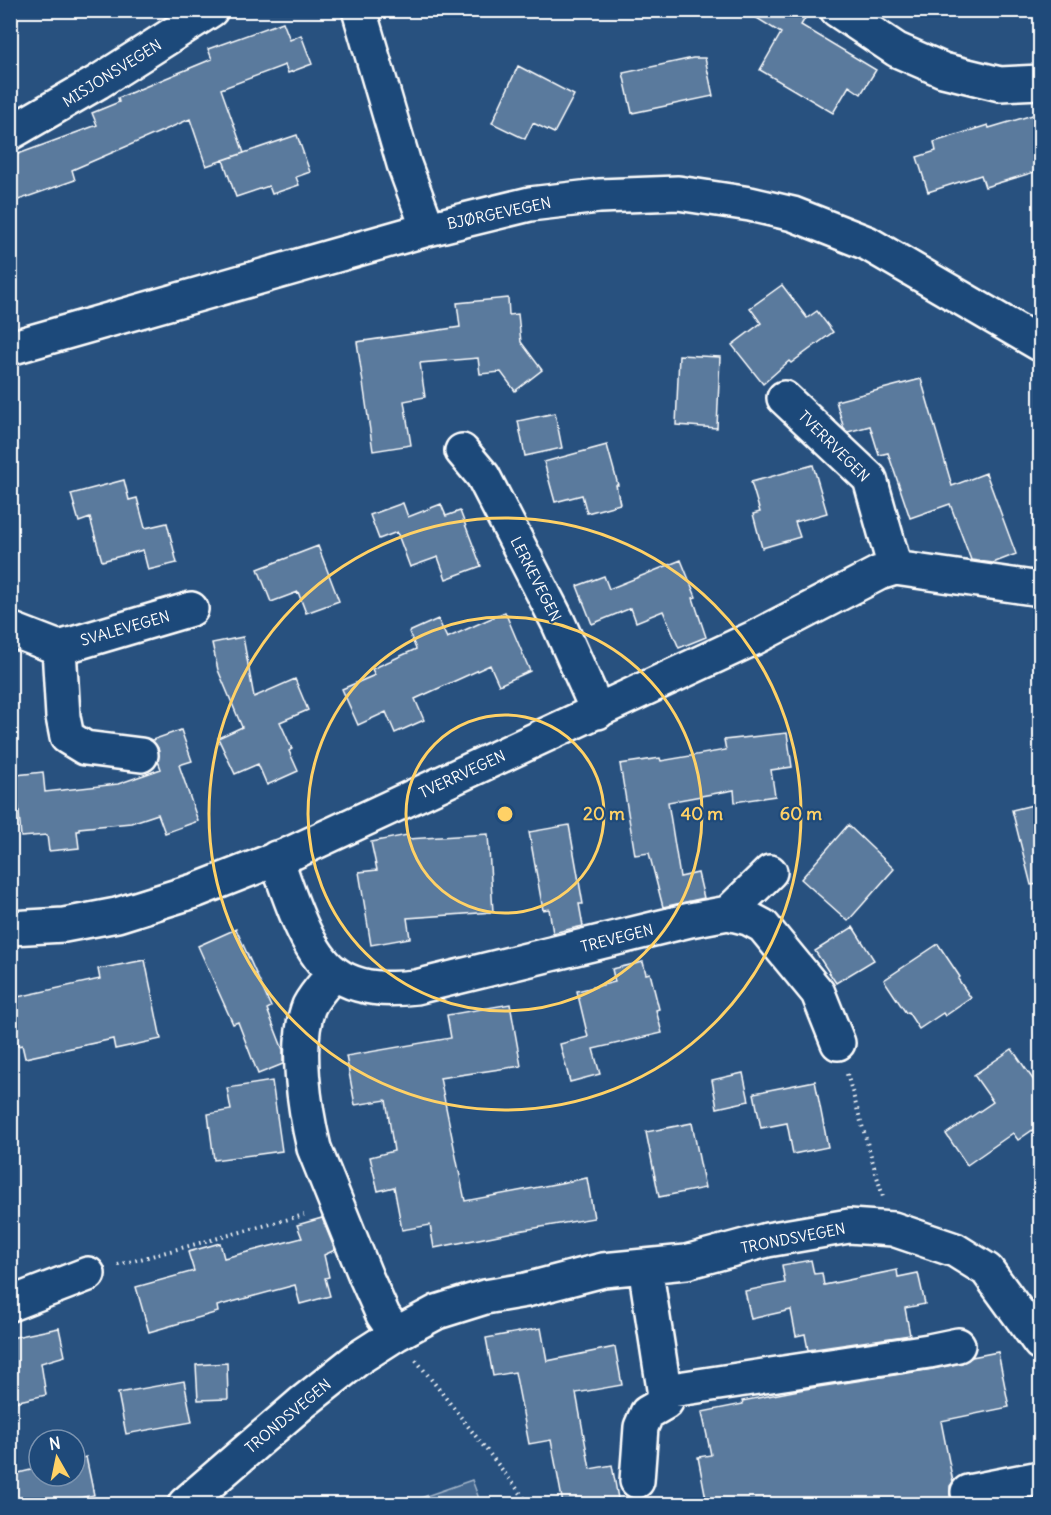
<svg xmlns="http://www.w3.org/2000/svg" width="1051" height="1515" font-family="Delius,sans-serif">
  <rect width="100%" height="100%" fill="#28517f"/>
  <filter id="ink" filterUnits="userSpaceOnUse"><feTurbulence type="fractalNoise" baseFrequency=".0167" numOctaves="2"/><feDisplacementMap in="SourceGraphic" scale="12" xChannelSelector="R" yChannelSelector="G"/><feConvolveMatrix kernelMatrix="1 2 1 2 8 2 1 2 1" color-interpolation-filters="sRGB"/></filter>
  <g filter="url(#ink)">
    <path fill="#446890" stroke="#a2b4c8" stroke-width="1.5" d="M472 1480 481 1504H416L415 1500Z"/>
    <path fill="#5a7a9d" stroke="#fff" stroke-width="1.5" d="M744 10H810L801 25 876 70 861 94 849 86 833 113 760 70 781 33Z
      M283 22 290 40 301 35 312 64 288 73 285 65 221 89 244 153 206 166 190 119 72 170 75 180 10 203V157L97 125 92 113 119 102 118 98 212 59 208 49Z
      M693 58H705L713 96 632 113 623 73Z
      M518 66 574 95 554 133 533 123 525 139 492 123Z
      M1036 114 1041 130V170L985 187 981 175 928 192 917 157 936 151 934 142 988 125 989 128Z
      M297 135 310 172 296 177 299 185 272 194 269 186 236 197 223 160Z
      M782 285 807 318 817 311 833 332 791 363 789 361 763 384 732 345 761 323 750 308Z
      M508 298 509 315 518 314 521 342 542 370 515 391 501 372 480 374 478 358 420 363 425 397 404 401 411 445 373 451 357 342 460 327 457 303Z
      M679 355 720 357 717 428 676 425Z
      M921 379 952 486 986 473 1016 554 993 563 971 560 950 504 910 518 888 453 879 455 870 426 848 432 844 429 836 401Z
      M555 413 562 448 525 456 518 421Z
      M607 445 618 485H616L620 504 587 513 582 495 555 502 544 462Z
      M813 465 827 513 795 522 800 537 762 548 753 514 760 512 751 482Z
      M124 480 129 500 137 498 145 528 167 523 177 563 148 570 143 550 102 561 90 518 79 522 71 494Z
      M403 503 408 517 441 504 446 516 460 511 481 566 446 579 438 557 410 567 397 532 379 539 370 515Z
      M318 546 339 601 306 613 298 592 271 602 258 569Z
      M681 560 696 597 693 598 706 637 679 648 663 611 636 622 631 608 592 624 577 586 604 576 609 589Z
      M505 612 530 671 499 685 490 665 415 699 424 720 395 733 386 712 358 725 342 689 375 675 372 669 416 649 409 632 438 619 447 638Z
      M243 637 254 697 295 679 308 710 280 722 292 749 289 751 298 771 267 785 258 764 235 774 218 738 242 727 218 670 212 643Z
      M181 730 192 761 179 765 198 821 165 833 158 814 131 823 79 828V831H77L79 848 49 851 47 835 21 837 16 775 43 772 45 792 118 784 161 769 158 761V748L152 740Z
      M787 733 792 767 771 770 775 796 735 802 734 790 668 802 680 877 698 873 704 898 663 907 649 853 635 855 620 764 660 758 661 761 726 750 724 740Z
      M1041 803V884L1031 885 1012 810Z
      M569 825 583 904H579L583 926 553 933 549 909 543 910 529 832Z
      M848 825 894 869 848 921 801 879Z
      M488 834 493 912 407 918 410 938 371 945 359 872 377 870 371 842 407 835 408 839Z
      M853 927 874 960 836 983 815 951Z
      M236 929 271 1007 267 1009 283 1050V1064L258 1074 238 1022 233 1024 198 946Z
      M938 944 960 977 958 979 971 998 945 1016 943 1013 919 1029 908 1012 906 1013 884 980Z
      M145 960 161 1039 115 1049 113 1039 25 1058 22 1045 18 1046 11 1011 16 1010 13 998 100 979 98 969Z
      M643 962 646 974 650 973 659 1009 656 1010 662 1033 593 1049 600 1074 570 1082 560 1044 588 1037 577 991 615 982 612 969Z
      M510 1004 521 1066 440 1078 465 1201 587 1178 594 1218 518 1231 434 1248 430 1225 402 1230 394 1187 378 1191 370 1157 394 1151 386 1100 355 1105 346 1056 451 1038 447 1015Z
      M1012 1049 1041 1091V1124L1018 1140 1013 1133 967 1165 946 1134 993 1102 974 1075Z
      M743 1073 749 1101 717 1108 712 1080Z
      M272 1081 282 1151 214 1160 208 1114 231 1110 227 1088Z
      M815 1081 828 1147 793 1154 787 1123 761 1128 754 1093Z
      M692 1123 705 1188 659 1197 646 1132Z
      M322 1218 335 1250 324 1255 329 1277 325 1278 330 1296 300 1304 295 1285 217 1306 218 1312 149 1332 136 1287 194 1271 188 1252 220 1243 224 1258 302 1238 297 1225Z
      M811 1260 814 1274 822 1273 824 1285 897 1270 898 1277 918 1273 925 1304 905 1308 910 1335 808 1350 805 1334 796 1336 791 1310 751 1319 745 1291 785 1283 782 1265Z
      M59 1328 65 1356 41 1363 46 1395 10 1403V1338Z
      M541 1328 547 1361 615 1347 622 1385 576 1393 590 1469 612 1465 619 1504H563L551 1440 529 1444 515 1372 493 1376 486 1338Z
      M998 1352 1009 1407 941 1421 953 1482 950 1486V1495L954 1504H707L698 1457 711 1455 702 1412 743 1404 742 1401 799 1390 933 1369 962 1363 972 1357Z
      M227 1363 228 1399 198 1400 196 1365Z
      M184 1381 192 1422 126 1434 118 1393Z
      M86 1457 94 1495 75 1499 76 1504H10V1475L39 1468V1476H75V1460Z"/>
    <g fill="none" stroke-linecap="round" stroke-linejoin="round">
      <g stroke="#fff" stroke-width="38">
        <path id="minor" d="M359 10 404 164 428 229
          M837 10 897 50 943 70 1000 84 1040 82
          M10 133 98 82 211 10
          M10 348 428 229 530 204 599 196 678 193 750 204 793 214 867 243 1040 344
          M784 398 870 479 895 568
          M462 451 483 476 558 622 598 712
          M10 629 59 648 191 609
          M59 648 63 717 67 737 85 748 141 755
          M276 858C288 891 306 953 335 973 357 990 390 990 416 987L690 920 728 913 748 918 763 926 818 993 838 1043
          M728 913 770 872
          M10 928 64 925 117 915 197 890 294 852 754 638 879 573 895 568 1040 589
          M334 973C326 983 315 994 309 1006 294 1043 305 1110 314 1148L366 1277 383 1315 396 1334
          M10 1304 88 1274
          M665 1391 929 1351 958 1345
          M637 1481 641 1427 647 1413 666 1402 645 1266
          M968 1492 1040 1478
          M185 1504 302 1403 360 1357 396 1334 437 1312 485 1297 526 1290 603 1270 686 1262 767 1240 849 1226 893 1229 955 1250 987 1270 1040 1343"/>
      </g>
      <path stroke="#fff" stroke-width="4" stroke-dasharray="1.5 4.5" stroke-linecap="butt" d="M847 1074 883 1197
        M118 1265 304 1215
        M416 1360 529 1504"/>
      <use href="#minor" stroke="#1f4a7a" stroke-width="33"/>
    </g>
  </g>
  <g fill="none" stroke="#ffd166" stroke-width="3">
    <circle cx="505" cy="814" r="99"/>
    <circle cx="505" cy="814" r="197"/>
    <circle cx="505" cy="814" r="296"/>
  </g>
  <g text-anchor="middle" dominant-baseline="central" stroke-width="4.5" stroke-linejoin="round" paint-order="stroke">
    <g font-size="15" fill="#fff" stroke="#1f4a7a">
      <text transform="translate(112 73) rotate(-32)">MISJONSVEGEN</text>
      <text transform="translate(499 213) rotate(-12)">BJØRGEVEGEN</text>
      <text transform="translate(834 446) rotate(45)">TVERRVEGEN</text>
      <text transform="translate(536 579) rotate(63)">LERKEVEGEN</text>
      <text transform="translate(125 628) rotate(-16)">SVALEVEGEN</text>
      <text transform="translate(462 774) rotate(-25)">TVERRVEGEN</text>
      <text transform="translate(617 938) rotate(-14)">TREVEGEN</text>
      <text transform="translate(793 1238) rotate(-11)">TRONDSVEGEN</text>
      <text transform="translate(288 1416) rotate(-40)">TRONDSVEGEN</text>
    </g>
  </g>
  <circle cx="505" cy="814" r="9" fill="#ffd166" stroke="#1f4a7a" stroke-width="3"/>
  <g font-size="18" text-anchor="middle" font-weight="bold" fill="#ffd166" stroke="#1f4a7a" stroke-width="4.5" stroke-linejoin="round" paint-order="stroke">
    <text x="604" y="820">20 m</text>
    <text x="702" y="820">40 m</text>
    <text x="801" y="820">60 m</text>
  </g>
  <rect width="1051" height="1515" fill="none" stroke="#1f4a7a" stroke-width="36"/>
  <rect x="18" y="18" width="1015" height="1479" fill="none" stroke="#fff" stroke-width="2" filter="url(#ink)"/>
  <g transform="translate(57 1458) rotate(351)"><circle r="28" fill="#1f4a7a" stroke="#7992af" stroke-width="1.5"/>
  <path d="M0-4.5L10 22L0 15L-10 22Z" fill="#ffd166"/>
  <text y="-9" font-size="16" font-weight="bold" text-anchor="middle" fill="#ffffff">N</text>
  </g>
</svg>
